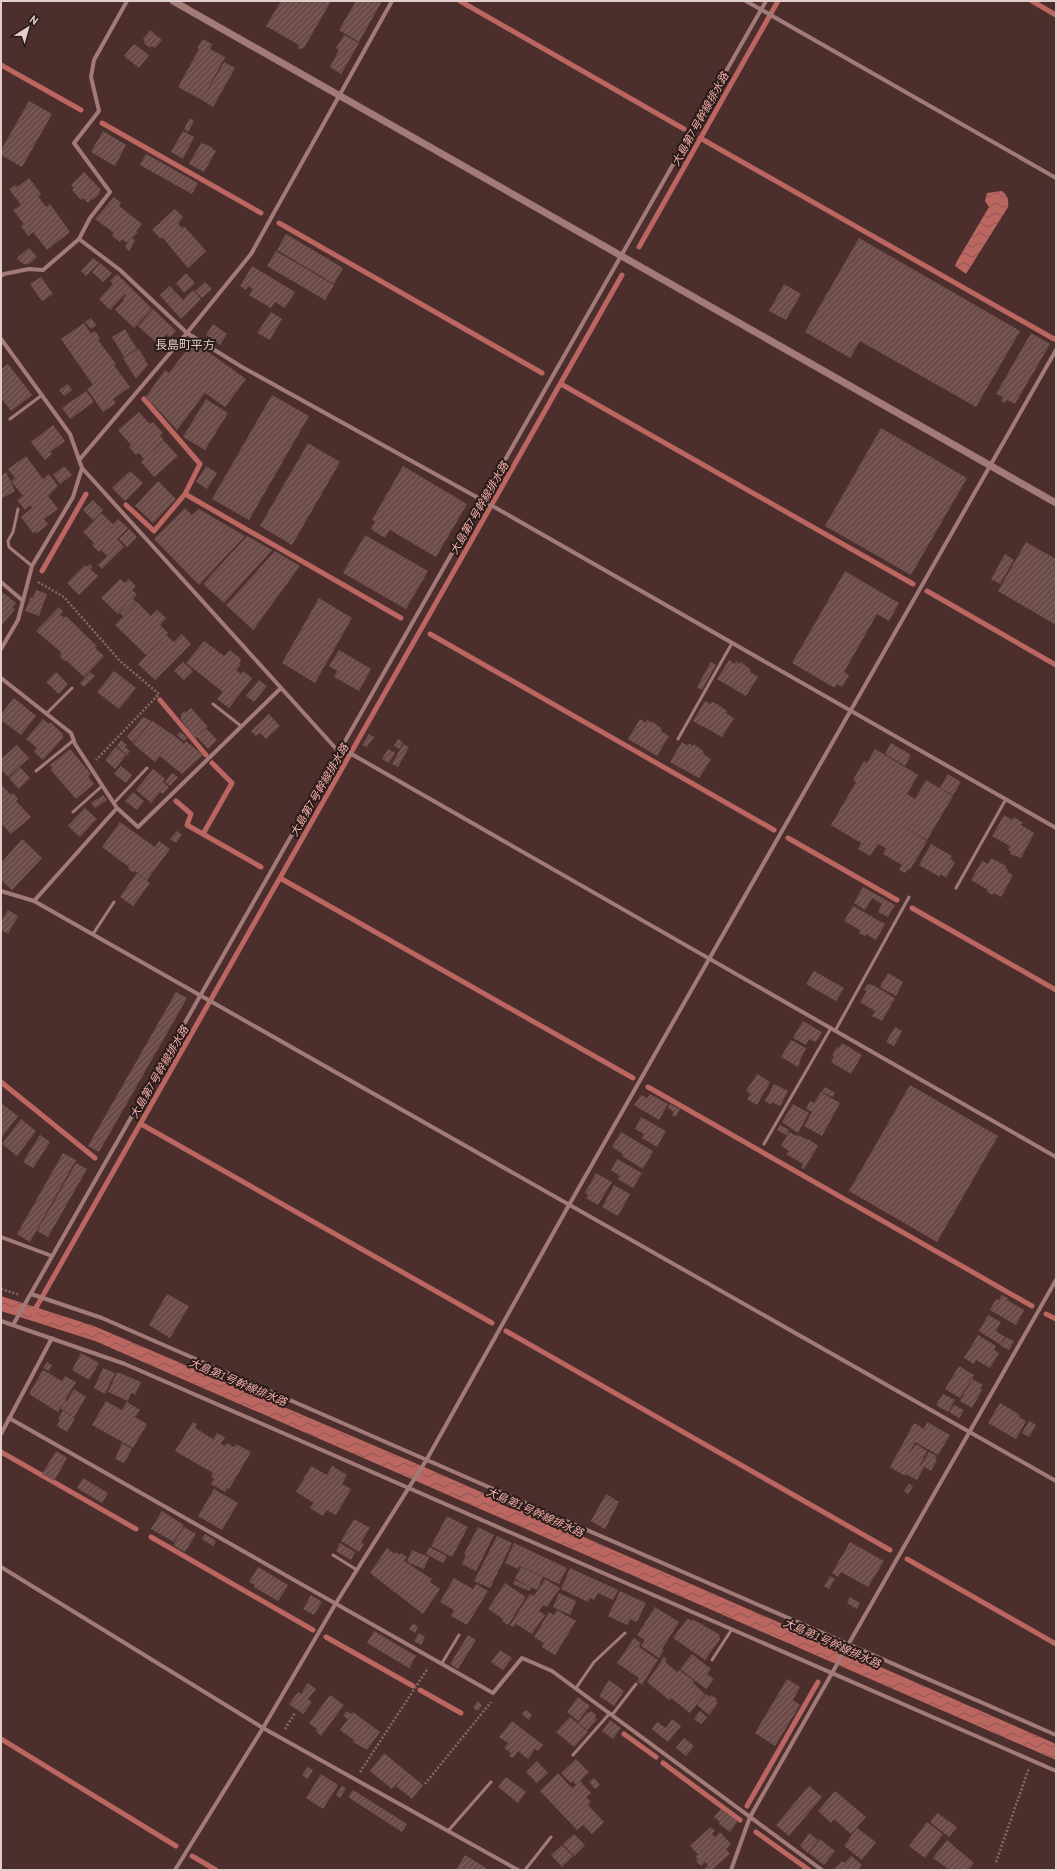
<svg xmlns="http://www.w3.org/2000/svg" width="1057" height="1871" font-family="'PT Sans','Noto Sans JP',sans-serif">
  <defs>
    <pattern id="water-waves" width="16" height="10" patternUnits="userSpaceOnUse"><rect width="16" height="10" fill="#bb6660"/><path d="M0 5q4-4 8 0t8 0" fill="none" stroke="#915854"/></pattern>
    <pattern id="building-hatch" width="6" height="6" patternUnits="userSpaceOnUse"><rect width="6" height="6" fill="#6b4c49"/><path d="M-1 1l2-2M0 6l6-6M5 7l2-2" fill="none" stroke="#806562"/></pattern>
  </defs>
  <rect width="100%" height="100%" fill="#4c2f2c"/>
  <path fill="url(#water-waves)" d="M1002 191C1008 196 1009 200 1008 207L966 274 955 266 957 261 989 207 985 201 987 193Z
    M1 1296 94 1326 415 1463 1056 1744V1760L95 1341 1 1311Z"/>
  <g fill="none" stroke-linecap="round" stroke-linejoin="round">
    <path stroke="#bb6660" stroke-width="5" d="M460 1 684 129
      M1032 1 1056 15
      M1 65 81 110
      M102 123 261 213
      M700 138 1054 339
      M279 223 542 373
      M639 247 778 1
      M561 384 913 584
      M144 399 200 464 185 494 401 618
      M126 505 154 531 185 494
      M42 571 86 494
      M927 591 1056 665
      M430 634 774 830
      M160 700 206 755
      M176 801 191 814 187 825 261 867
      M203 834 232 783 212 763
      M788 838 897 900
      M280 878 633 1078
      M912 908 1056 990
      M1 1082 95 1158
      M648 1087 1032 1306
      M141 1124 492 1323
      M33 1313 622 275
      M1046 1314 1056 1319
      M506 1331 890 1550
      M1 1452 136 1529
      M151 1537 313 1630
      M907 1559 1056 1644
      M326 1637 413 1686
      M420 1690 461 1713
      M624 1734 656 1757
      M1 1739 176 1846
      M663 1763 740 1820
      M747 1806 818 1682
      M756 1832 809 1870
      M192 1856 216 1870"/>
  </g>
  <path fill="url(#building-hatch)" d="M281 1H331L304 48 297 49 299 45 266 26Z
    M356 1H382L359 42 339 30Z
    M150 30 162 40 155 48 151 46 150 48 144 43 145 41 143 39Z
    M344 35 359 43 341 74 330 67 339 50 336 48Z
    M203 39 212 44 210 49 225 57 202 100 178 87 199 49 197 48Z
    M134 44 149 55 139 68 124 56Z
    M224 62 235 68 213 107 202 100Z
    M29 101 52 114 22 167 1 155V150Z
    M190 118 194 121 188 132 184 129Z
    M103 131 126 145 115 166 91 152Z
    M183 131 194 137 183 159 171 152Z
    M201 143 212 147V149L216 151 204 172 189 164Z
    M146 154 198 183 192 194 140 165Z
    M84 172 101 190 99 192 100 193 93 200 92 199 88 203 83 198 81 200 72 190 74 188 71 185Z
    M29 178 41 194 38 196 46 207 50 204 70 232 47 250 33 232 28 236 21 226 24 224 13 210 21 205 9 189 15 185 17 187Z
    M114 197 121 203 119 206 142 224 136 231 138 232 127 243 122 239 120 242 112 236 114 233 95 219Z
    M175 209 183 217 178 224 182 228 184 226 206 251 188 268 163 238H160L152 230Z
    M286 234 343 268 334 284 277 250Z
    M132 238 135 241 129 251 125 247Z
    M859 238 1020 331 976 407 860 341 850 358 805 332Z
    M29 248 37 257 29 264H23L17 258Z
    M276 251 334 285 325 300 267 266Z
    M93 258 99 263 86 276 81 271Z
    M100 263 112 273 103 282 92 272Z
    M252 266 295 292 285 308 275 302 271 308 249 295 253 289 248 286 246 290 240 286Z
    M186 273 195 283 184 293 176 283Z
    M117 274 152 309 134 328 115 310 124 300 123 299 126 295 125 294 110 310 99 299 113 284 110 281Z
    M41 277 53 294 42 301 30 284Z
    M205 282 212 289 202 298 195 291Z
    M784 284 801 294 786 320 769 311Z
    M170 286 175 292 165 301 160 295Z
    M193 290 201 299 181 319 165 301 176 292 183 300Z
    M153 309 176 331 170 337 167 334 158 344 138 326Z
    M271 312 282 319 270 340 257 333Z
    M91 318 96 325 91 329 85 322Z
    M84 323 91 334 95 331 100 338 98 340 116 364 114 365 130 387 113 399 116 403 103 412 87 389 93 385 61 339Z
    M213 324 227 334 220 345 206 335Z
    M125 329 137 349 124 357 112 337Z
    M1031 333 1050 344 1015 404 1007 400 1005 403 1001 401 1003 397 996 394Z
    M192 343 198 348 200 346 246 379 225 407 205 393 177 430 153 404 145 398 165 370 169 373Z
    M139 349 148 365 136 379 123 358Z
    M8 364 32 395 11 411 1 398V369Z
    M68 384 72 390 64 396 59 390Z
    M86 391 94 402 70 419 62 408Z
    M272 395 309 416 249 520 212 499Z
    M206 399 228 413 205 450 183 437Z
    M139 412 150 424 153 422 163 433 160 435 164 440 145 458 164 441 178 456 154 477 141 462 144 459 139 453 136 455 129 447 131 445 118 430Z
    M53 425 65 441 50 452 52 454 45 460 31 442Z
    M881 428 967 478 911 575 825 526Z
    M308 443 340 462 292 545 260 526Z
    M26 456 43 479 49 474 58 486 48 496 58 509 44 519 48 524 37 533 35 532 33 533 21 517 32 508 30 505 25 510 17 500 23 496 11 481 15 478 8 469Z
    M64 466 72 475 60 484 53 475Z
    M206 466 217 473 207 489 196 482Z
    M403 466 467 504 436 557 390 530 385 538 371 529 375 521 372 520Z
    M130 471 143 483 125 501 112 488Z
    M6 472 15 491 1 499V475Z
    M158 481 176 499 153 523 135 506Z
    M93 500 103 510 93 520 83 510Z
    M185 508 192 515 199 509 245 536 199 585 154 539Z
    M101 513 113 524 118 519 128 528 117 539 124 547 102 569 98 565 107 556 101 550 99 552 92 545 94 543 83 532Z
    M129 529 137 537 127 547 119 539Z
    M365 535 428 571 406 609 343 573Z
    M247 536 272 550 224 603 203 584Z
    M1026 542 1056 559V625L998 591Z
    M275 551 300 566 253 630 226 605Z
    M1005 554 1014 560 1000 584 991 579Z
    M90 564 93 567 90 569 98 576 79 595 67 583 85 565 87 567Z
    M845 571 899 603 889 621 877 614 844 672 849 675 842 687 837 684 835 688 792 663Z
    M120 579 125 583 129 579 136 586 132 590 137 594 133 599 136 602 123 616 120 613 128 603 118 614 101 598Z
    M36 590 47 594 39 616 25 611 31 597 33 598Z
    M1 591 16 603 12 608 15 609 3 624 1 623Z
    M319 598 352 618 315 683 282 663Z
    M137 602 151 616 157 610 166 618 160 625 168 633 146 655 115 625Z
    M59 607 63 612 60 615 64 618 66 616 97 646 95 648 104 656 84 677 66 660 65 661 60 657 61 652 36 631Z
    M182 634 191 644 155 680 138 664 166 635 174 642Z
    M204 641 224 656 230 650 241 659 239 663 241 664 236 670 241 674 243 671 252 678 229 708 217 699 223 692 186 663Z
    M339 650 371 669 359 691 334 677 337 671 329 666Z
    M729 660 735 664 736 661 740 664 741 662 751 670 750 672 758 677 746 696 717 679Z
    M183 662 193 671 184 680 174 671Z
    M711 662 716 665 702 690 697 687Z
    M114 671 136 688 119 709 97 692Z
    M56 672 68 684 59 694 46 682Z
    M90 672 95 676 84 687 80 683Z
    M259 680 267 686 254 702 246 696Z
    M14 698 36 716 21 735 1 720V714Z
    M705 701 711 704 712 702 717 704 727 711 726 713 734 718 722 737 693 721Z
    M191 708 208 727 195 739 180 718 182 717 180 715 184 711 186 713Z
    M269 714 280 726 266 739 260 733 256 736 251 731Z
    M143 717 151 721 133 743 127 737Z
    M43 719 49 724 50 722 63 734 62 736 64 737 43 760 34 752 37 748 26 739Z
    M640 719 646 723 647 720 652 723V721L662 729 661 731 669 736 657 756 628 739Z
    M152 721 176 737 155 762 133 744Z
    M207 729 217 740 208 749 197 737Z
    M180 732 187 737 184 741 177 735Z
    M369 734 374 737 367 747 362 745Z
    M176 737 184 744 186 741 203 755 182 774 160 756Z
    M398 739 403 742 399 749 394 746Z
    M121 740 127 745 125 747 130 751 127 755 117 746Z
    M682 742 688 746 689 743 693 746 694 744 704 752 703 754 711 759 699 778 670 762Z
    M891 743 911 755 905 766 885 754Z
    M403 744 409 747 398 767 392 764Z
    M17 745 29 758 8 777 1 769V759Z
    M116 747 126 755 115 769 105 760Z
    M70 749 91 774 88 776 94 784 76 799 51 770 53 768 50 765Z
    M388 749 395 753 389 763 382 759Z
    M875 749 918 775 907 794 915 799 926 780 953 796 927 840 900 824 927 841 910 870 908 869 905 873 899 870 902 865 883 854 886 848 878 844 870 856 858 849 861 843 831 825 856 782 853 780 864 761 867 763Z
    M121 766 132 775 126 783 114 774Z
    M20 767 30 778 19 789 9 778Z
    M153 769 165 779 163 782 169 787 163 794 160 792 151 803 136 790Z
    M172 773 178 777 170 786 165 782Z
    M948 774 961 782 953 795 940 788Z
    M1 784 11 795 13 793 18 799 16 801 31 817 11 834 1 823Z
    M133 792 144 801 137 810 125 801Z
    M103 795 107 800 95 808 91 803Z
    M85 808 97 819 80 837 68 826Z
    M1004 815 1012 820 1014 817 1023 823 1021 825 1034 833 1021 858 1010 854 1011 852 1008 850 1010 846 992 836Z
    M120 822 155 847 159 841 170 849 147 880 135 871 134 873 128 869 129 867 102 847Z
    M177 831 182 835 176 843 170 839Z
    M22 839 42 858 12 890 1 880V863Z
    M931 844 952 856 950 859 955 862 946 878 941 874 940 877 919 865Z
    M991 858 1006 866 1005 868 1008 870 1007 872 1013 875 1001 897 994 893 993 895 987 892 988 890 971 880 982 861 988 864Z
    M137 873 150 883 133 906 120 897Z
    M863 887 895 905 888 917 878 912 882 904 872 898 865 910 854 903Z
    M853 906 885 924 876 940 866 934 865 936 859 933 860 930 844 921Z
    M8 910 18 916 8 934 1 930V921Z
    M814 971 844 988 836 1001 806 984Z
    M888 973 903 982 896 996 880 987Z
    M868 984 870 985 871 984 895 998 882 1021 872 1016 875 1011 860 1002 867 991 864 990Z
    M176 992 187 998 99 1152 88 1146Z
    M803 1021 822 1032 816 1042 809 1039 806 1045 793 1038Z
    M895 1027 902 1031 894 1046 886 1042Z
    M791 1040 806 1048 799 1062 800 1063 798 1067 781 1057Z
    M842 1043 862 1055 851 1074 831 1062 834 1056 832 1055 837 1047 839 1048Z
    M757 1074 770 1082 757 1105 747 1099 751 1094 746 1091Z
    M774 1084 788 1091 780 1106 772 1102 771 1105 765 1101Z
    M910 1085 998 1136 937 1242 849 1191Z
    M825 1087 835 1093 833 1097 822 1092Z
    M821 1092 840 1103 822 1136 804 1126 812 1112 806 1109 810 1101 814 1103Z
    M650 1094 668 1104 659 1120 634 1105 641 1095 647 1098Z
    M1 1103 18 1116 1 1138Z
    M670 1104 680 1109 676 1117 672 1115 674 1112 668 1108Z
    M793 1104 809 1113 798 1133 782 1122Z
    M641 1117 666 1131 657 1147 642 1138 644 1134 635 1129Z
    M21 1119 36 1131 17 1156 2 1144Z
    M780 1125 789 1130 786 1135 777 1130Z
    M621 1132 653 1151 643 1169 622 1156 623 1154 612 1147Z
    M789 1132 797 1136 798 1135 808 1140 809 1139 818 1146 804 1169 801 1168 803 1164 786 1154 789 1151 781 1146Z
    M40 1135 50 1142 33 1168 23 1162Z
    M63 1153 76 1160 30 1242 17 1234Z
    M617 1159 642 1173 633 1188 618 1179 620 1176 611 1170Z
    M76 1163 87 1169 48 1237 37 1231Z
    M596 1173 612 1182 598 1205 586 1198 588 1195 585 1193Z
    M614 1185 630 1194 618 1216 602 1207Z
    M167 1294 189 1306 170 1338 149 1325Z
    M1002 1295 1008 1298 1007 1300 1024 1310 1016 1325 990 1310 996 1299 999 1300Z
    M988 1315 1001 1322 996 1331 1005 1337 1001 1345 979 1331Z
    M978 1335 996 1346 994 1350 999 1353 990 1368 976 1360 974 1364 964 1358Z
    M1006 1337 1014 1341 1009 1350 1001 1346Z
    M81 1353 99 1363 89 1380 72 1370Z
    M47 1362 52 1365 49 1371 43 1368Z
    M959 1366 974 1375 960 1398 945 1389Z
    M103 1368 115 1373 105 1394 94 1388Z
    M43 1370 62 1381 65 1376 76 1382 65 1400 67 1401 74 1389 86 1397 74 1417 61 1409 63 1404 58 1412 29 1394Z
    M117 1372 141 1382 135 1395 131 1393 128 1401 108 1392Z
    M972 1379 983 1385 980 1389 982 1390 972 1408 960 1401Z
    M943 1394 955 1400 948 1412 936 1405Z
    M106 1401 122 1410 127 1402 140 1410 135 1417 147 1424 133 1448 92 1425Z
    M1000 1403 1020 1415 1019 1417 1026 1421 1016 1439 988 1423Z
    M954 1405 964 1410 959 1418 949 1412Z
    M63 1411 75 1418 67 1432 57 1426 60 1420 58 1419Z
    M1029 1421 1036 1425 1029 1437 1022 1433Z
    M193 1422 197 1424 195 1428 213 1439 217 1433 225 1437 221 1444 225 1446 227 1443 234 1447 236 1444 251 1452 229 1489 227 1488 225 1492 211 1484 214 1479 211 1477 213 1473 175 1451Z
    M927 1422 950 1435 938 1455 915 1442 908 1455 916 1444 927 1451 920 1465 924 1467 917 1480 906 1474 905 1476 890 1467 914 1423 926 1430 924 1428Z
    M122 1443 132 1449 124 1463 115 1459Z
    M56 1451 67 1458 54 1481 42 1474Z
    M929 1452 937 1456 935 1458 937 1460 931 1471 921 1465Z
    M311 1466 327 1475 332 1466 347 1475 342 1484 351 1489 336 1515 326 1510 323 1516 310 1508 314 1503 296 1492Z
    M83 1478 108 1493 102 1503 77 1488Z
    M909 1484 913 1486 908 1494 904 1491Z
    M214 1489 238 1503 222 1530 198 1516Z
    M606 1494 619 1502 605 1529 591 1521Z
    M162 1511 184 1525 174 1542 151 1529Z
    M447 1516 468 1527 452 1557 431 1546Z
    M354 1519 370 1528 361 1542 364 1544 359 1552 341 1541Z
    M184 1527 196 1534 185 1552 173 1545Z
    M478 1527 494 1535 476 1571 462 1564 466 1555 464 1554Z
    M205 1534 216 1541 213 1546 202 1539Z
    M497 1536 512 1543 490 1588 474 1581Z
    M850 1542 884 1561 868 1587 841 1572 838 1577 832 1573Z
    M340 1543 355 1552 351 1560 336 1551Z
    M514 1543 567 1568 559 1584 520 1566 518 1569 505 1563Z
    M429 1547 447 1556 443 1563 426 1554Z
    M387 1548 395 1554 396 1552 400 1555 401 1553 407 1557 404 1561 432 1579 430 1582 440 1589 423 1614 370 1573Z
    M412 1550 429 1557 424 1569 407 1562Z
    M258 1567 288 1585 278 1601 254 1587 255 1585 249 1582Z
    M521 1567 543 1577 537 1590 515 1579Z
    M570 1568 618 1590 613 1600 598 1593 594 1600 590 1598 588 1602 561 1589Z
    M830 1576 835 1579 829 1589 824 1586Z
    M454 1578 473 1589 476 1584 488 1591 467 1625 451 1616 454 1610 440 1602Z
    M545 1579 560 1588 547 1607 543 1605 539 1611 545 1615 532 1634 516 1624 513 1627 510 1625 530 1594 534 1596Z
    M514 1580 531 1587 529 1591 513 1584Z
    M505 1583 526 1597 508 1625 502 1621 503 1619 488 1609Z
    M620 1591 646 1603 637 1622 630 1619 627 1625 608 1616Z
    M559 1593 576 1601 570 1615 553 1607Z
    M311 1595 322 1602 314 1615 303 1609Z
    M850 1597 860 1603 857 1609 847 1603Z
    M655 1607 679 1622 662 1649 664 1650 659 1658 641 1646 645 1640 637 1635Z
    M557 1610 576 1621 555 1655 542 1647 544 1643 534 1637 549 1612 554 1615Z
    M688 1618 691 1621 692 1619 719 1634 720 1639 705 1660 673 1638Z
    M413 1623 418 1627 415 1633 409 1629Z
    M374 1631 416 1656 409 1668 367 1643Z
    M419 1633 425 1637 421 1645 414 1641Z
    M468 1635 476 1640 458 1669 450 1664Z
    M634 1638 641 1643 639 1647 658 1660 642 1685 637 1681 639 1678 617 1663Z
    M500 1650 512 1658 503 1670 491 1662Z
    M692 1654 711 1669 707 1674 714 1679 706 1689 680 1669Z
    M664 1657 667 1660 665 1662 677 1672 679 1670 694 1681 693 1683 705 1694 690 1713 671 1698 669 1700 647 1682Z
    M787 1679 800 1687 793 1700 800 1705 775 1746 755 1733Z
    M609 1680 624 1691 614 1706 599 1696Z
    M308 1683 316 1689 308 1699 312 1702 303 1714 289 1704 298 1692 302 1694V1692Z
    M706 1694 710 1697 711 1695 717 1699 716 1701 718 1703 709 1715 697 1705Z
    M330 1695 344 1705 321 1736 316 1731 317 1729 309 1723Z
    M578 1697 590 1706 578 1721 567 1712Z
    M478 1701 482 1705 478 1711 473 1708Z
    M526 1710 532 1715 529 1720 522 1714Z
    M347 1711 351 1714 353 1712 380 1732 367 1750 353 1742 354 1740 340 1730 348 1719 343 1716Z
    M591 1711 596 1715 595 1718 597 1719 587 1730 578 1723 588 1712 589 1713Z
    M700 1711 707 1717 701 1724 694 1719Z
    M570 1717 588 1732 574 1747 556 1732Z
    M672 1719 681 1726 668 1742 652 1729 657 1722 666 1728Z
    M610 1720 621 1728 613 1739 602 1731Z
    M512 1721 543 1745 538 1751 535 1749 528 1759 518 1751 513 1758 509 1756 511 1753 504 1748 508 1743 499 1737Z
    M684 1738 694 1746 686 1756 676 1748Z
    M384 1753 407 1772 392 1789 370 1771Z
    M576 1759 589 1772 580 1781 591 1793 586 1797 591 1802 588 1805 604 1822 592 1834 583 1825 577 1830 540 1791 558 1773 572 1788 576 1785 573 1781 571 1783 561 1773Z
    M537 1761 548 1773 537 1783 526 1772Z
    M308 1767 313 1770 308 1779 302 1775Z
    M407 1772 423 1785 412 1799 396 1786Z
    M321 1774 338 1785 323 1809 306 1798Z
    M506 1777 526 1792 518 1803 498 1787Z
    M594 1778 600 1785 595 1789 589 1782Z
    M342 1786 346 1788 340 1798 336 1795Z
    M809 1786 822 1797 789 1836 776 1825Z
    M353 1790 407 1824 402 1832 348 1797Z
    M835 1791 866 1817 851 1834 834 1819 831 1823 818 1811Z
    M721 1809 738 1821 730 1832 719 1824 720 1822 714 1817Z
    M937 1813 957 1827 949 1837 930 1822Z
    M927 1822 943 1834 925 1858 909 1846Z
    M711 1827 715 1831 712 1834 715 1837 720 1832 731 1844 726 1849 730 1854 712 1870H706L705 1869 708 1866 705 1862 701 1866 696 1861 698 1859 695 1857 698 1854 690 1846Z
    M857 1828 876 1842 862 1860 844 1846Z
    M809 1833 818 1840 808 1853 800 1846Z
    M574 1834 585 1845 574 1856 563 1844Z
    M820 1839 835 1851 824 1865 809 1853Z
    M947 1840 974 1863 968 1870H950L933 1858Z
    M562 1845 573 1856 562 1867 551 1855Z
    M465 1855 483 1866 488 1870H456Z
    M851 1856 862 1865 858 1870H833L842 1861 845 1863Z"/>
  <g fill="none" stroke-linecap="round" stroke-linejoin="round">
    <path stroke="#846a68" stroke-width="2.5" stroke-dasharray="2 2" stroke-linecap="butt" d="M38 582 64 597 120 661 159 694 96 760
      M1 1289 20 1295
      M285 1729 295 1713
      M360 1772 428 1668
      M425 1784 491 1702
      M996 1862 1029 1768"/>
    <path stroke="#a27b78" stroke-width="3" d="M10 419 42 395
      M18 509 13 532 8 541 9 547 32 566
      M213 704 241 726
      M46 714 72 688
      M678 739 732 643
      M36 771 74 740
      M114 803 147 768
      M73 812 102 786
      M956 888 1006 799
      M93 934 114 902
      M835 1031 909 897
      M764 1144 831 1028
      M333 1555 357 1570
      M712 1660 732 1629
      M442 1663 459 1635
      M576 1688 594 1662 625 1633
      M612 1715 636 1684
      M573 1755 610 1713
      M448 1831 491 1782
      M525 1870 551 1837"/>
    <path stroke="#a27b78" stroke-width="4" d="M746 1 1056 178
      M79 239 120 270 187 333 242 367 482 500 1056 828
      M1 276 4 274 29 269 43 270 79 239 90 218 110 192 74 143 99 111 91 77 94 60 127 1
      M1 339 70 434 82 468 339 752
      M80 459 187 333 251 254 392 1
      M1 582 22 600
      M1 649 18 620 32 566 73 497 82 468
      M1 678 71 733 75 744 117 808 34 901
      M341 748 1056 1157
      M117 808 138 827 281 688
      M1 891 34 901 1056 1481
      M1 1237 52 1256
      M31 1294 102 1318 1056 1735
      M1 1321 125 1364 1056 1771
      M13 1325 766 1
      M9 1418 493 1693 522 1658 552 1671 822 1870
      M1 1434 52 1338
      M1 1567 263 1728 518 1870
      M175 1870 263 1728 336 1603 427 1459 569 1205 1056 350
      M731 1870 750 1817 1056 1280"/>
    <path stroke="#a27b78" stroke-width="7" d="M173 1 1056 503"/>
  </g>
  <g text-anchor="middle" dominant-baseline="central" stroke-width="4" stroke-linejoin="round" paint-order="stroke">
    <g font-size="11" font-style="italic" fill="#f5afa8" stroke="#291b1a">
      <text transform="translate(700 119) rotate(-61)">大島第7号幹線排水路</text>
      <text transform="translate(479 508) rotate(-60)">大島第7号幹線排水路</text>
      <text transform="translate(319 790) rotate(-60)">大島第7号幹線排水路</text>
      <text transform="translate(159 1072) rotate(-60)">大島第7号幹線排水路</text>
      <text transform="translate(238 1382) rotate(23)">大島第1号幹線排水路</text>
      <text transform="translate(535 1512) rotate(24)">大島第1号幹線排水路</text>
      <text transform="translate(832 1643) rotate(24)">大島第1号幹線排水路</text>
    </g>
    <g font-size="12" fill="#e1cdcb" stroke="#291b1a">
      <text x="185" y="344">長島町平方</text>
    </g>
  </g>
  <rect width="1057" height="1871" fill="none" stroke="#e1cdcb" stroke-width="4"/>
  <g transform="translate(28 28) rotate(37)" stroke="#291b1a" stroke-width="3" paint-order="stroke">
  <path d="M0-3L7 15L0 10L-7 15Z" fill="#e1cdcb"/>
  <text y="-6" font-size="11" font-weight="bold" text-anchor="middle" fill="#e1cdcb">N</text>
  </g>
</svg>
